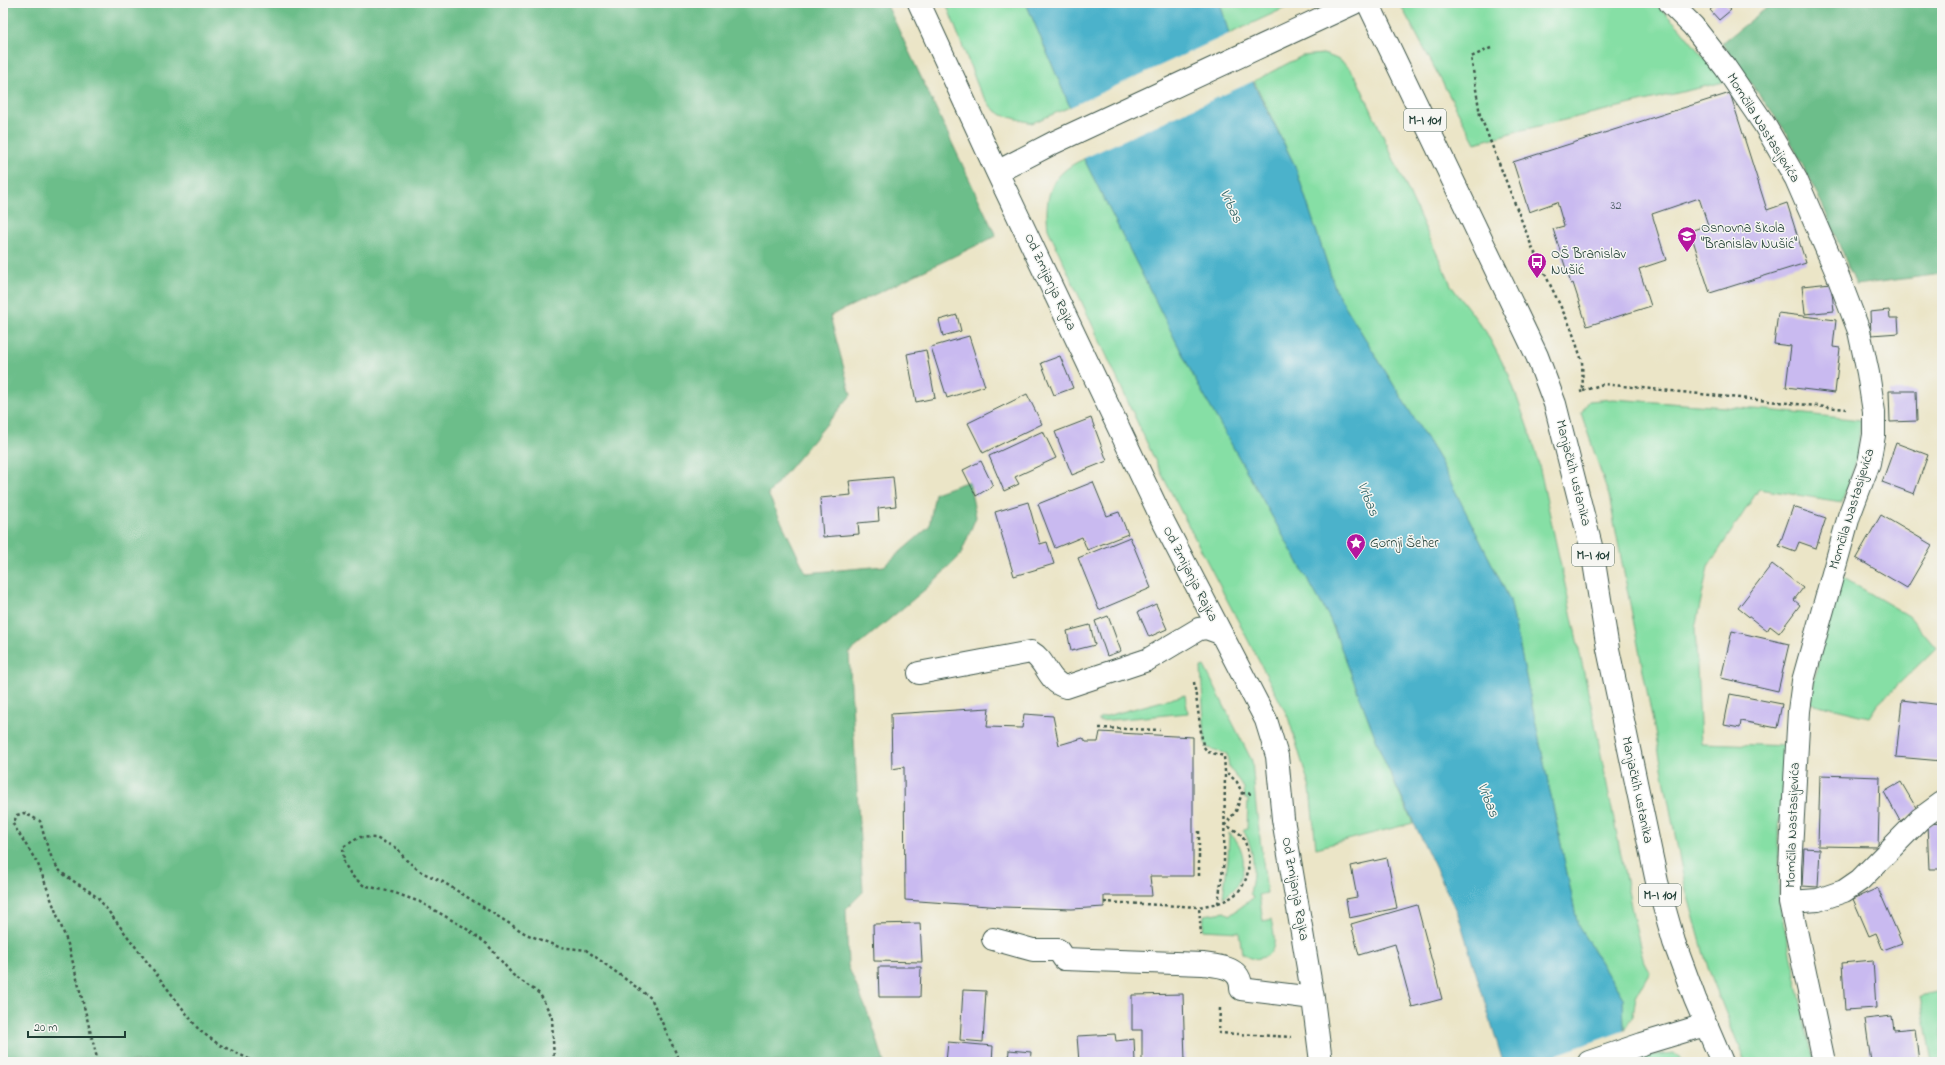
<svg xmlns="http://www.w3.org/2000/svg" width="1945" height="1065" font-family="'Indie Flower',sans-serif">
  <rect width="100%" height="100%" fill="#f6f6f2"/>
  <filter id="ink" filterUnits="userSpaceOnUse"><feTurbulence type="fractalNoise" baseFrequency=".025" numOctaves="2"/><feDisplacementMap in="SourceGraphic" scale="8" xChannelSelector="R" yChannelSelector="G"/><feConvolveMatrix kernelMatrix="1 2 1 2 8 2 1 2 1" color-interpolation-filters="sRGB"/></filter>
  <filter id="wash" filterUnits="userSpaceOnUse"><feTurbulence type="fractalNoise" baseFrequency=".012" numOctaves="4" result="noise"/><feDisplacementMap in="SourceGraphic" scale="16" xChannelSelector="R" yChannelSelector="G"/><feGaussianBlur stdDeviation="0.9" result="paint"/><feColorMatrix in="noise" values="0 0 0 0 0 0 0 0 0 0 0 0 0 0 0 0 0 1.4 0 .05"/><feComposite in="paint" operator="in"/></filter>
  <g filter="url(#wash)">
    <rect width="100%" height="100%" fill="#ebe5c7"/>
    <path fill="#86dfa5" stroke="#528e6c" d="M946 3H1026L1070 107 1032 123 1002 115 992 108 979 89Z
      M1220 3H1291L1287 7 1229 34Z
      M1403 3H1655L1678 26 1724 82 1518 131 1475 143 1400 4Z
      M1323 54C1340 59 1347 63 1357 79L1452 287 1486 332 1509 375 1536 451 1593 714 1634 921 1643 959 1650 972 1636 997 1633 1016 1624 1031 1623 998 1578 926 1510 600 1439 459 1336 291 1295 166 1254 81 1302 56Z
      M1084 159 1198 385 1330 619 1384 760 1413 823 1316 848 1310 788 1288 717 1159 469 1048 229C1044 195 1051 173 1084 159Z
      M1613 399 1767 410 1861 420 1857 458 1842 502 1759 489 1708 567 1695 628 1701 743 1789 746 1778 838 1779 902 1814 1062H1745L1708 968 1685 886 1609 496 1581 413 1589 401Z
      M1842 577 1909 616 1936 648 1877 705 1869 717 1810 703 1819 655Z
      M1204 666 1252 761 1256 807 1267 893 1259 895 1263 921 1271 919C1274 934 1280 954 1260 958 1252 960 1248 957 1242 953L1239 932 1203 930 1204 915 1225 912 1229 916 1253 898 1250 893C1255 871 1255 850 1243 830L1247 829 1248 799H1245L1244 788 1229 767 1227 754 1206 747 1205 743 1201 667Z
      M1185 695 1188 713 1099 721V718Z
      M1229 833C1250 849 1248 886 1223 897L1228 859Z
      M1942 991V1062H1932L1920 996Z
      M1674 1053 1684 1062H1639L1638 1058 1647 1055Z"/>
    <path fill="#6cbe8a" stroke="#467e5f" d="M3 3H886L996 236 830 316 851 395 768 494 806 573 884 566 929 527 935 493 969 481 976 517 960 556 928 587 849 653 863 892 846 909 848 966 872 1023 884 1062H3Z
      M1773 3H1942V274L1856 285 1823 206 1786 132 1722 43Z"/>
    <path fill="#4cb2cb" stroke="#367880" d="M1026 3H1220L1229 34 1295 166 1336 291 1439 459 1510 600 1578 926 1623 998 1624 1031 1639 1062H1503L1459 917 1384 760 1330 619 1198 385 1084 159 1070 107Z"/>
    <path fill="#ebe5c7" d="M1231 33 1256 80 1082 159 1068 108Z
      M1626 1030 1640 1058 1628 1062H1536Z"/>
    <g id="blocks">
      <path fill="#c9baf0" d="M1718 3H1725L1731 10 1719 20 1710 10Z
        M1730 93 1767 210 1787 203 1806 263 1710 293 1690 231 1708 225 1699 198 1652 214 1666 260 1639 269 1651 306 1587 326 1573 283 1571 284 1553 229 1564 226 1557 202 1529 212 1513 162Z
        M1831 283 1834 311 1805 314 1802 286Z
        M1889 310 1890 318H1898L1899 333 1871 335 1870 312Z
        M1778 313 1836 320 1833 347 1840 348 1835 393 1786 387 1791 346 1774 344Z
        M957 315 961 331 943 336 939 320Z
        M969 336 985 386 947 398 931 347Z
        M926 350 935 398 916 402 907 354Z
        M1060 356 1073 388 1054 395 1041 363Z
        M1889 391H1916L1917 421 1890 422Z
        M1027 394 1042 424 983 453 968 423Z
        M1091 418 1107 461 1072 475 1055 432Z
        M1043 431 1056 458 1015 477 1019 484 1004 491 989 456Z
        M1896 443 1928 455 1914 494 1882 482Z
        M981 461 993 486 976 496 963 470Z
        M893 477 896 506 878 508 879 521 858 523 859 534 823 537 820 498 851 495 849 481Z
        M1093 482 1107 516 1119 512 1128 534 1087 550 1082 537 1055 548 1038 504Z
        M1028 502 1040 544 1047 542 1054 564 1014 576 995 512Z
        M1793 507 1826 518 1816 548 1799 542 1795 552 1779 546Z
        M1881 515 1932 545 1907 588 1856 558Z
        M1130 537 1151 588 1099 610 1078 558Z
        M1772 564 1803 588 1794 600 1800 605 1779 633 1770 626 1767 631 1738 608Z
        M1156 604 1167 629 1149 637 1138 612Z
        M1108 616 1121 651 1107 656 1095 621Z
        M1090 625 1095 645 1071 651 1067 631Z
        M1732 631 1789 644 1778 691 1721 678Z
        M1730 694 1782 704 1777 728 1741 721 1740 728 1724 725Z
        M1902 700 1942 705V761L1896 757Z
        M989 708 987 727 1022 728 1024 714 1053 716 1059 745 1083 738 1086 742H1098L1100 732 1193 737V876H1150L1152 896H1104V907L1072 909 1002 907 905 900 904 767 892 769 891 714Z
        M1820 775 1880 777 1878 847 1818 846Z
        M1901 782 1918 811 1900 821 1884 792Z
        M1942 823V869H1929L1927 824Z
        M1804 848 1820 849 1818 887 1802 886Z
        M1387 858 1397 908 1349 918 1346 899 1357 897 1351 866Z
        M1878 888 1902 943 1883 950 1876 933 1869 936 1853 899Z
        M1417 905 1442 999 1412 1007 1395 944 1359 955 1351 924Z
        M920 923 922 962 874 961 873 924Z
        M1873 960 1876 1008 1845 1010 1842 963Z
        M878 967H921L920 997H879Z
        M963 990 986 991 983 1042 960 1040Z
        M1183 994 1185 1062H1142V1030H1132V995Z
        M1892 1016 1894 1030 1915 1028 1919 1062H1871L1865 1019Z
        M1115 1034 1116 1041 1134 1039 1135 1062H1079L1077 1036Z
        M948 1042 993 1046 992 1062H946Z
        M1009 1050 1031 1052 1030 1062H1008Z"/>
    </g>
  </g>
  <g filter="url(#ink)">
    <use href="#blocks" fill-opacity="0" stroke="#3e564a" stroke-width="1"/>
    <g fill="none" stroke-linecap="round" stroke-linejoin="round">
      <g stroke="#3e564a" stroke-width="24">
        <path id="minor" d="M919 3 997 172 1162 519 1266 720 1277 756 1283 819 1313 998 1321 1062
          M1670 3 1693 26 1725 67 1764 124 1796 179 1836 271 1859 331 1868 373 1874 412V435L1869 463 1849 516 1803 681 1799 711 1790 867V902L1824 1062
          M997 172 1053 143 1354 3
          M919 673 1031 652C1047 661 1047 682 1066 687L1147 660 1199 629 1206 628 1220 633
          M1790 902 1818 900 1844 891 1860 880 1920 819 1942 803
          M993 939 1033 950H1058L1064 959 1203 964C1220 966 1242 967 1241 989L1313 998
          M1589 1062 1642 1044 1695 1028 1707 1026"/>
      </g>
      <g stroke="#3e564a" stroke-width="24">
        <path id="major" d="M1368 3 1537 356 1555 404 1592 550 1608 649 1657 882 1674 942 1695 999 1722 1062"/>
      </g>
      <path stroke="#3e564a" stroke-width="2.5" stroke-dasharray="3 3" stroke-linecap="butt" d="M1491 48 1471 57 1480 115 1532 247 1571 328 1582 361 1583 391 1580 392
        M1583 391 1603 384 1846 409
        M1194 682 1203 746 1208 752 1224 756 1225 771 1224 861 1218 903 1199 907 1201 935
        M1099 728 1160 730
        M1242 793 1253 794
        M1199 876V830
        M1104 902 1199 907
        M1218 903C1241 897 1251 878 1248 856 1247 848 1246 841 1241 835 1237 831 1231 828 1225 825L1236 811 1242 793 1237 782 1225 771
        M1220 1008 1219 1033 1291 1037
        M98 1062 69 947 38 864 13 824 17 815 24 813 40 821C44 835 50 861 61 872 73 882 88 889 99 899L199 1030 218 1044 255 1062
        M372 1062H381
        M554 1062 552 1017 540 994 513 975 487 944 464 927 420 902 395 893 363 885 352 876 344 863 343 847 360 837 376 838 398 849 405 859 421 872 443 882 526 934 559 947 586 950 651 998 680 1062"/>
      <use href="#minor" stroke="#fff" stroke-width="22"/>
      <use href="#major" stroke="#fff" stroke-width="22"/>
    </g>
  </g>
  <defs>
    <g id="school-pin" transform="scale(1)"><path d="M0 17L-7.5 6A9.5 9.5 0 1 1 7.5 6Z" fill="#b5179e" stroke="#f6f6f2"/><path d="M0-5L7-2L0 1L-7-2ZM-4 1L0 2.5L4 1V4Q0 6-4 4Z" fill="#fff"/></g>
    <g id="bus-pin" transform="scale(1)"><path d="M0 17L-7.5 6A9.5 9.5 0 1 1 7.5 6Z" fill="#b5179e" stroke="#f6f6f2"/><path d="M-5-6H5V4H4V6H2V4H-2V6H-4V4H-5ZM-3.5-4V0h7V-4ZM-3.5 1.2v1.5H-2V1.2ZM2 1.2v1.5H3.5V1.2Z" fill="#fff"/></g>
    <g id="sight-pin" transform="scale(1)"><path d="M0 17L-7.5 6A9.5 9.5 0 1 1 7.5 6Z" fill="#b5179e" stroke="#f6f6f2"/><path d="M0-6L1.8-2.2L6-1.7L2.9 1.2L3.7 5.4L0 3.3L-3.7 5.4L-2.9 1.2L-6-1.7L-1.8-2.2Z" fill="#fff"/></g>
  </defs>
  <g fill-rule="evenodd">
    <use href="#school-pin" x="1687" y="236"/>
    <use href="#bus-pin" x="1537" y="262"/>
    <use href="#sight-pin" x="1356" y="543"/>
  </g>
  <g text-anchor="middle" dominant-baseline="central" stroke-width="3" stroke-linejoin="round" paint-order="stroke">
    <g font-size="12" fill="#4a5c63">
      <text x="1616" y="206">32</text>
    </g>
    <g fill="#f6f6f2" stroke="#60746d" stroke-width="1">
      <rect x="1404" y="109" width="42" height="22" rx="3"/>
      <rect x="1572" y="544" width="42" height="22" rx="3"/>
      <rect x="1639" y="884" width="42" height="22" rx="3"/>
    </g>
    <g font-size="13" font-weight="bold" fill="#1f3d34">
      <text x="1425" y="120">M-I 101</text>
      <text x="1593" y="555">M-I 101</text>
      <text x="1660" y="895">M-I 101</text>
    </g>
    <g font-size="14" fill="#1f3d34" stroke="#f6f6f2">
      <text transform="translate(1763 128) rotate(58)">Momčila Nastasijevića</text>
      <text transform="translate(1050 282) rotate(65)">Od Zmijanja Rajka</text>
      <text transform="translate(1573 473) rotate(76)">Manjačkih ustanika</text>
      <text transform="translate(1852 509) rotate(-73)">Momčila Nastasijevića</text>
      <text transform="translate(1190 574) rotate(63)">Od Zmijanja Rajka</text>
      <text transform="translate(1637 790) rotate(78)">Manjačkih ustanika</text>
      <text transform="translate(1793 825) rotate(-88)">Momčila Nastasijevića</text>
      <text transform="translate(1295 889) rotate(80)">Od Zmijanja Rajka</text>
    </g>
    <g font-size="14" fill="#1f3d34" stroke="#f6f6f2" text-anchor="start">
      <text x="1701" y="228">Osnovna škola<tspan x="1701" dy="16">"Branislav Nušić"</tspan></text>
      <text x="1551" y="254">OŠ Branislav<tspan x="1551" dy="16">Nušić</tspan></text>
      <text x="1370" y="543">Gornji Šeher</text>
    </g>
    <g font-size="15" font-style="italic" fill="#2c6061" stroke="#f6f6f2">
      <text transform="translate(1231 206) rotate(65)">Vrbas</text>
      <text transform="translate(1368 499) rotate(68)">Vrbas</text>
      <text transform="translate(1488 800) rotate(68)">Vrbas</text>
    </g>
  </g>
  <rect width="1945" height="1065" fill="none" stroke="#f6f6f2" stroke-width="16"/>
  <path d="M28 1031v6h97v-6" fill="none" stroke="#1f3d34" stroke-width="2"/>
  <text x="34" y="1031" font-size="12" fill="#1f3d34" stroke="#f6f6f2" stroke-width="3" paint-order="stroke">20 m</text>
</svg>
